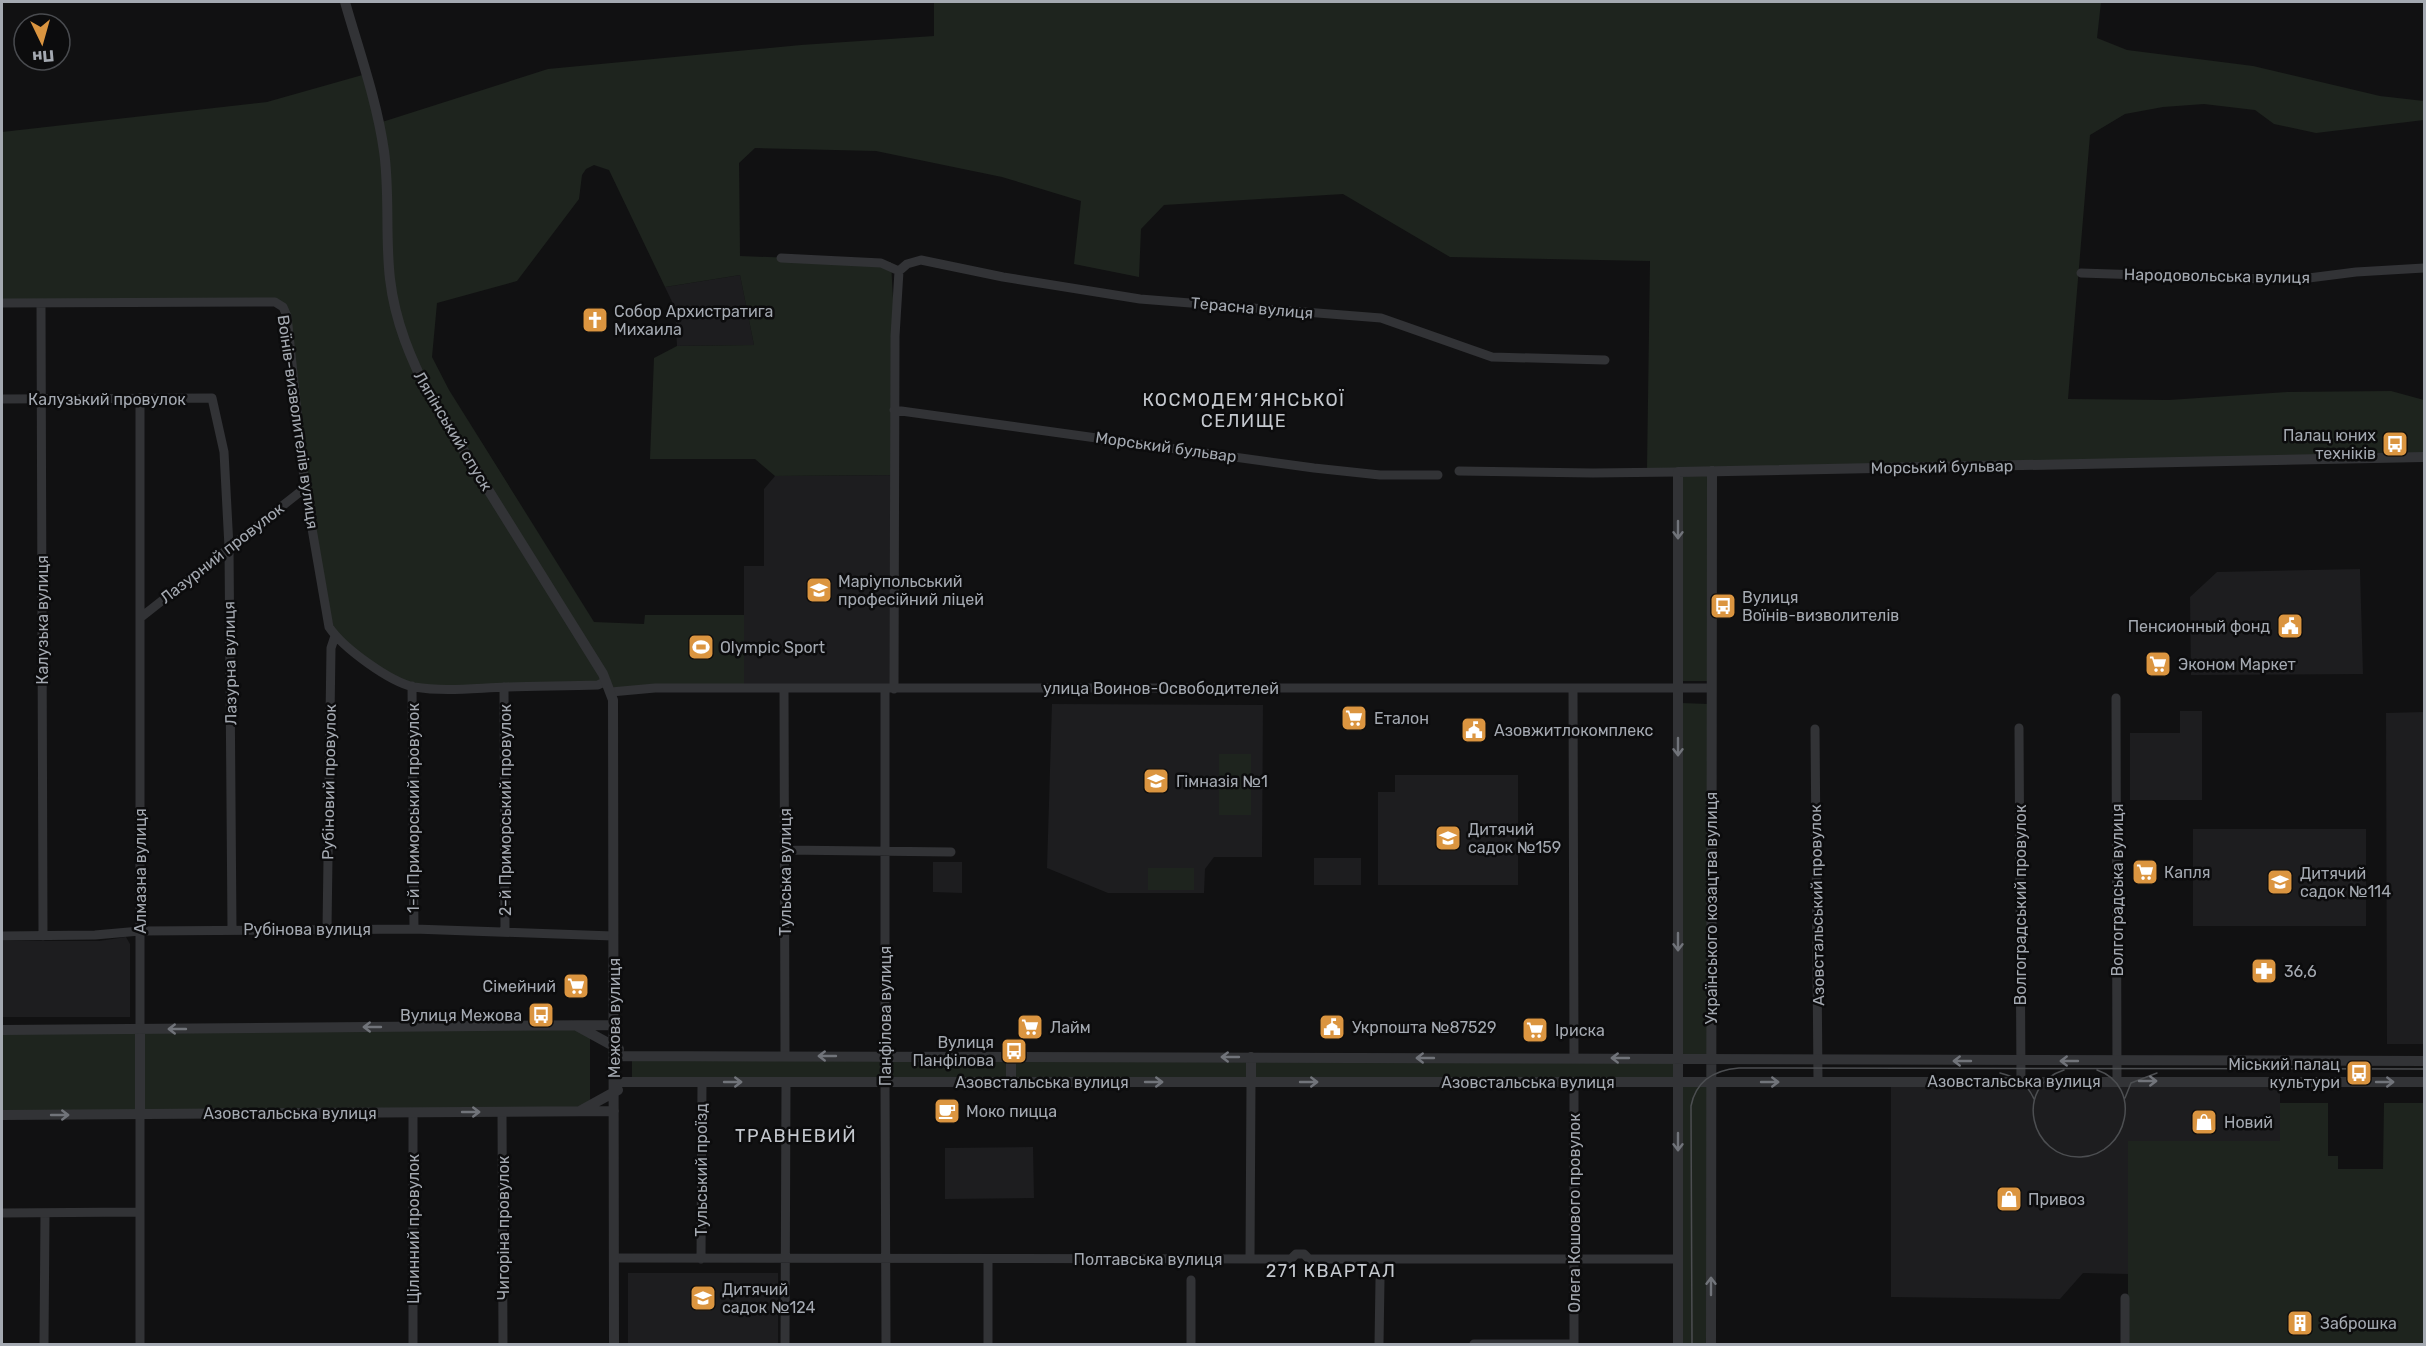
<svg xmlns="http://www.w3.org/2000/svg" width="2426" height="1346" font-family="Rubik,sans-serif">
  <rect width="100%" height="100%" fill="#111112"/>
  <path fill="#1d1d1f" d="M740 275 754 345 677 346 675 308 665 287Z
    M895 475 894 689 744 688V566H764V489L775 476Z
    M2360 569 2363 674 2191 675 2190 597 2217 572Z
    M1052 704 1263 705 1262 857H1214L1205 869 1204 893H1108L1047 868Z
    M2180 711H2202V800H2130V733H2180Z
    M2424 712V1044H2387L2386 713Z
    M1395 775H1518V885H1378V792H1395Z
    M2193 829H2366V926H2193Z
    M1314 858H1361V885H1314Z
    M933 862H962V893L933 892Z
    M126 937 130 944V1017H2V941H99Z
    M1891 1085H2280V1141H2128V1274L2083 1273 2060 1299 1891 1297Z
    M1033 1147 1034 1198 945 1199V1148Z
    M628 1273H778V1344H628Z"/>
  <path fill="#1e241e" d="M934 2H2101L2097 38 2127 50 2253 66 2380 96 2424 101V120L2316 133 2274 124 2255 110 2204 104 2163 107 2125 114 2090 135 2068 399 2169 400 2287 392 2391 391 2424 400V453L1647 469 1650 261 1450 257 1343 194 1164 205 1141 229 1139 277 1074 264 1081 201 1002 177 876 151 755 148 739 163 740 256 891 262 895 336V475L775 476 755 459H650L654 358 677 346 754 345 740 275 665 287 609 170 594 165 586 169 582 175 579 199 517 281 437 303 432 357 449 390 594 622 644 624 645 615H744V688L504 687 463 690 398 681 335 636 305 488 287 316 275 302 2 303V132L267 102 366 74 379 123 548 69 801 45 934 36Z
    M1709 475V681H1681V476Z
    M1681 703 1708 704V1056L1681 1055Z
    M1219 754H1251V815H1219Z
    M1148 868H1194V890H1148Z
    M575 1028 590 1036V1102L578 1109 2 1112V1033Z
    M632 1058 1675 1061V1081L632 1079Z
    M1708 1085V1344H1681V1086Z
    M2280 1103H2328V1156H2338V1169H2383L2384 1103H2424V1344H2128V1141H2280Z"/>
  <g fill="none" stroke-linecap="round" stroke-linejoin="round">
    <path stroke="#323336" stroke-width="9" d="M781 258 881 263 899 271 895 336 894 689
      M899 271 907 264 921 260 1003 277 1140 299 1381 318 1492 357 1605 360
      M2081 273 2293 280 2356 272 2424 268
      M2 303 275 302 283 307 287 316 305 488 329 627C343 648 390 682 414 687 445 692 475 688 506 687 536 686 567 686 598 685L606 681
      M41 304 43 936
      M2 399 212 398 224 452 229 547 232 930
      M894 410 1314 468 1380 475H1438
      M1459 471 1593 473 1678 472
      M140 618 305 488
      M412 686 414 929
      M504 687 505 932
      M784 688 785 1056
      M885 688V1056
      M1573 688 1574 1058
      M611 692 655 688H1711
      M2116 698 2117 1081
      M2019 728 2021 1081
      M1815 729 1818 1081
      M785 850 951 852
      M327 929 331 648 335 636
      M2 936 95 935 140 931 414 929 613 936
      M140 1029V398
      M885 1082 886 1344
      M1574 1082V1344
      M502 1112 503 1344
      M413 1113V1344
      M2 1213 140 1212
      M614 1258 1291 1259 1296 1254H1304L1309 1259H1678
      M701 1259 702 1082
      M1250 1259 1251 1082
      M2125 1298V1344
      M44 1344 45 1213
      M140 1344V1114
      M785 1344 786 1082
      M988 1344V1259
      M1191 1344V1280
      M1379 1344 1380 1280
      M1474 1344H1574"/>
    <path stroke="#323336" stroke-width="10" d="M345 2C359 51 377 101 384 151 390 194 385 236 390 279 395 322 411 360 431 398L603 674 613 700 614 1344
      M577 1026 619 1049
      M2 1030 614 1025
      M614 1056 2424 1061
      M885 1056V1082
      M1011 1056V1082
      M614 1082H2424
      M1251 1082V1057
      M580 1111 618 1090
      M140 1114V1029
      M2 1115 614 1111
      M1678 1344V472L2424 457
      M1711 1344 1712 471"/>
    <path stroke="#4c4e51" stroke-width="1.5" d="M2064 1070C2013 1086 2030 1159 2081 1157 2128 1155 2144 1086 2097 1070
      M2000 1073C2016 1077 2027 1083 2034 1099
      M2125 1098 2131 1083 2157 1073
      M1692 1344 1691 1106C1696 1080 1715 1070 1739 1068L2424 1069"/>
  </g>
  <defs><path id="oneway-shaft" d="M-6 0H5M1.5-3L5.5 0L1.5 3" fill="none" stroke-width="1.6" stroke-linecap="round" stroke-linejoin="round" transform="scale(1.5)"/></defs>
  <g stroke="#71747a">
    <use href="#oneway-shaft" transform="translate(1678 530) rotate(90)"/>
    <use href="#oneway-shaft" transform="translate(1678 747) rotate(90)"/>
    <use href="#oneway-shaft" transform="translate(1678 942) rotate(90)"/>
    <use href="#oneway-shaft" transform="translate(372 1027) rotate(180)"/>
    <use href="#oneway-shaft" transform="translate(177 1029) rotate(180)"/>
    <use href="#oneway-shaft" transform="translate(827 1056) rotate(-180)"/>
    <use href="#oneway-shaft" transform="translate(1230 1057) rotate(-180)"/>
    <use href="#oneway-shaft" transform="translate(1425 1058) rotate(-180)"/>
    <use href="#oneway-shaft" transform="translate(1620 1058) rotate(-180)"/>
    <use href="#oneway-shaft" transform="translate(1962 1061) rotate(-180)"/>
    <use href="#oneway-shaft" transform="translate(2069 1061) rotate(-180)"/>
    <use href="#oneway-shaft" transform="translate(2148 1081)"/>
    <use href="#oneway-shaft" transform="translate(733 1082)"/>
    <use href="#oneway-shaft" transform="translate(1154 1082)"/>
    <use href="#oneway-shaft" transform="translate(1309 1082)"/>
    <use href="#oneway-shaft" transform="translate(1770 1082)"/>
    <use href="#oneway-shaft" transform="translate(2385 1082)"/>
    <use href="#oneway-shaft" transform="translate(471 1112)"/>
    <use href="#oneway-shaft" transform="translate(60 1115)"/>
    <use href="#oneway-shaft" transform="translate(1678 1142) rotate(90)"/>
    <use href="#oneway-shaft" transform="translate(1711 1286) rotate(-90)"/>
  </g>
  <defs>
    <g id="church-square" transform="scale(1.35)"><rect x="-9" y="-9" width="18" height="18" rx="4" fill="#db9540" stroke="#0c0c0d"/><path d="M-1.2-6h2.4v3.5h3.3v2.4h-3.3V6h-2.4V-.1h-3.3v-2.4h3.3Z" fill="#fff"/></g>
    <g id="bus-square" transform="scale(1.35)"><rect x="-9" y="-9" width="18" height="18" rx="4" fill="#db9540" stroke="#0c0c0d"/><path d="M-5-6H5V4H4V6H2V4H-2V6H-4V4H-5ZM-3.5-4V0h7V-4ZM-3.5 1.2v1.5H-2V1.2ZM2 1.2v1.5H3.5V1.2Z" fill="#fff"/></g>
    <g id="university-square" transform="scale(1.35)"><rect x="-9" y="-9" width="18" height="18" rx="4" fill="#db9540" stroke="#0c0c0d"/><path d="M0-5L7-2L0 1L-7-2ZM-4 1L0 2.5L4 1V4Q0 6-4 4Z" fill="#fff"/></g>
    <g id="civic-square" transform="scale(1.35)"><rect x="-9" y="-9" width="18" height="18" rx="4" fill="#db9540" stroke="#0c0c0d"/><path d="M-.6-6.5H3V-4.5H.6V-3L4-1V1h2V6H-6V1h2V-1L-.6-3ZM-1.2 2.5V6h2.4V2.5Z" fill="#fff"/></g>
    <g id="stadium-square" transform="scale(1.35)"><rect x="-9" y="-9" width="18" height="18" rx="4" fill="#db9540" stroke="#0c0c0d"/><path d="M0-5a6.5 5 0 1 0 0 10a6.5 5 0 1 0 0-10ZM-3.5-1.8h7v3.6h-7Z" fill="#fff"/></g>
    <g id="supermarket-square" transform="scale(1.35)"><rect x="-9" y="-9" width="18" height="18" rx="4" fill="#db9540" stroke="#0c0c0d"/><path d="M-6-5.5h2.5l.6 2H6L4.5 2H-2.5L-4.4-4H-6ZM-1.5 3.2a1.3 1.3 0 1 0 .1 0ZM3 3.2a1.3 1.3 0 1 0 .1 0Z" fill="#fff"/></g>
    <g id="school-square" transform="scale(1.35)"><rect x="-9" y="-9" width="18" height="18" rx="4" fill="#db9540" stroke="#0c0c0d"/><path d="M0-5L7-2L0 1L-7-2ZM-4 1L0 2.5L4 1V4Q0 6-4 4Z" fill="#fff"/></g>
    <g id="pharmacy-square" transform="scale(1.35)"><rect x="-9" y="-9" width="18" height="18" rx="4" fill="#db9540" stroke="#0c0c0d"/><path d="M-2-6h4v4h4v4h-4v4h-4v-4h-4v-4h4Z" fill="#fff"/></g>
    <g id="cafe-square" transform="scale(1.35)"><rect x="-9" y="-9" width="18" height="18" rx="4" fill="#db9540" stroke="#0c0c0d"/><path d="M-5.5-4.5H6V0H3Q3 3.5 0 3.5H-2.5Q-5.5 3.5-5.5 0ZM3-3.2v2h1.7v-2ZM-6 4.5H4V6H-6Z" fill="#fff"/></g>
    <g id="shop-square" transform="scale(1.35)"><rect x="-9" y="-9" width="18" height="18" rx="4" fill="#db9540" stroke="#0c0c0d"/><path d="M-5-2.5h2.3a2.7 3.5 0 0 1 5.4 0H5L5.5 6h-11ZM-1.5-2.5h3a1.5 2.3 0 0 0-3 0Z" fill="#fff"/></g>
    <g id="building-square" transform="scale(1.35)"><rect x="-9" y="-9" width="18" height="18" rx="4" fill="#db9540" stroke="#0c0c0d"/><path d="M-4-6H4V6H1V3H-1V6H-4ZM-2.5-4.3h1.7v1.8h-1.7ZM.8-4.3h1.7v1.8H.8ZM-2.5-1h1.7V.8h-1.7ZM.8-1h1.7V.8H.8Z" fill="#fff"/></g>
  </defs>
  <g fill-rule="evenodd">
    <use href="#church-square" x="595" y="320"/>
    <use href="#bus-square" x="2395" y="444"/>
    <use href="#university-square" x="819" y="590"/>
    <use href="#bus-square" x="1723" y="606"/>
    <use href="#civic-square" x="2290" y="626"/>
    <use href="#stadium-square" x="701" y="647"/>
    <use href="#supermarket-square" x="2158" y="664"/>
    <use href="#supermarket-square" x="1354" y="718"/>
    <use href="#civic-square" x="1474" y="730"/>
    <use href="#school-square" x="1156" y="781"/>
    <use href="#school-square" x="1448" y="838"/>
    <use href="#supermarket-square" x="2145" y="872"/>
    <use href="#school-square" x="2280" y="882"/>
    <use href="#pharmacy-square" x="2264" y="971"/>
    <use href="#supermarket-square" x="576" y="986"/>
    <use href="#bus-square" x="541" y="1015"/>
    <use href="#supermarket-square" x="1030" y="1027"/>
    <use href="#civic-square" x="1332" y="1027"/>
    <use href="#supermarket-square" x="1535" y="1030"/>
    <use href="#bus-square" x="1014" y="1051"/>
    <use href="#bus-square" x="2359" y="1073"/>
    <use href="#cafe-square" x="947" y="1111"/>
    <use href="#shop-square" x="2204" y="1122"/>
    <use href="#shop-square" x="2009" y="1199"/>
    <use href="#school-square" x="703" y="1298"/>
    <use href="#building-square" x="2300" y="1323"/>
  </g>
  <g text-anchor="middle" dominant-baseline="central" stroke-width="5" stroke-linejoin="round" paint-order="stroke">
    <g font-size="16" fill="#a4a9b1" stroke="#0c0c0d">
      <text transform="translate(2217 276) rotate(1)">Народовольська вулиця</text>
      <text transform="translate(1252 308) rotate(5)">Терасна вулиця</text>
      <text x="107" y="399">Калузький провулок</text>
      <text transform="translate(298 422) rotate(82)">Воїнів-визволителів вулиця</text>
      <text transform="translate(453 431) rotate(59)">Ляпінський спуск</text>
      <text transform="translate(1166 447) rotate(8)">Морський бульвар</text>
      <text transform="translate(1942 467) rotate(-1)">Морський бульвар</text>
      <text transform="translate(222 553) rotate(-38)">Лазурний провулок</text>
      <text transform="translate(42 620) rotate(-90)">Калузька вулиця</text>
      <text transform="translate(230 663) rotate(-91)">Лазурна вулиця</text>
      <text x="1161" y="688">улица Воинов-Освободителей</text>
      <text transform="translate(329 782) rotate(-89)">Рубіновий провулок</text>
      <text transform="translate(413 808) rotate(-90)">1-й Приморський провулок</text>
      <text transform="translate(505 810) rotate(-90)">2-й Приморський провулок</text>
      <text transform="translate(140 871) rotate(-90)">Алмазна вулиця</text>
      <text transform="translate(785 872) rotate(-90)">Тульська вулиця</text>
      <text transform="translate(2117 890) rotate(-90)">Волгоградська вулиця</text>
      <text transform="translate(1817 905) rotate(-91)">Азовстальський провулок</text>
      <text transform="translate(2020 905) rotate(-90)">Волгоградський провулок</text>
      <text transform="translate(1711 908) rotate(-90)">Українського козацтва вулиця</text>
      <text x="307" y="929">Рубінова вулиця</text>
      <text transform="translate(885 1016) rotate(-90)">Панфілова вулиця</text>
      <text transform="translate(614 1018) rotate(-90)">Межова вулиця</text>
      <text x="2014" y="1081">Азовстальська вулиця</text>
      <text x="1042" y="1082">Азовстальська вулиця</text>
      <text x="1528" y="1082">Азовстальська вулиця</text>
      <text x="290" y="1113">Азовстальська вулиця</text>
      <text transform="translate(701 1170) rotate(-90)">Тульський проїзд</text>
      <text transform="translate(1574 1213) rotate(-90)">Олега Кошового провулок</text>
      <text transform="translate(503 1228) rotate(-90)">Чигоріна провулок</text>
      <text transform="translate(413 1229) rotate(-90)">Цілинний провулок</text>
      <text x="1148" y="1259">Полтавська вулиця</text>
    </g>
    <g font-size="16" fill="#a4a9b1" stroke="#0c0c0d" text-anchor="start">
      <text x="614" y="311">Собор Архистратига<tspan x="614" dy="18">Михаила</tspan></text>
      <text x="2376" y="435" text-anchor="end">Палац юних<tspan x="2376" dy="18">техніків</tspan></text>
      <text x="838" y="581">Маріупольський<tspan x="838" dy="18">професійний ліцей</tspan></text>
      <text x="1742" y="597">Вулиця<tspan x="1742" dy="18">Воїнів-визволителів</tspan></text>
      <text x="2270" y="626" text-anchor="end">Пенсионный фонд</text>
      <text x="720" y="647">Olympic Sport</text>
      <text x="2178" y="664">Эконом Маркет</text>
      <text x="1374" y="718">Еталон</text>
      <text x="1494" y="730">Азовжитлокомплекс</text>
      <text x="1176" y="781">Гімназія №1</text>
      <text x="1468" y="829">Дитячий<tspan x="1468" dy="18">садок №159</tspan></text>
      <text x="2164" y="872">Капля</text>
      <text x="2300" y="873">Дитячий<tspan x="2300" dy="18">садок №114</tspan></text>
      <text x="2284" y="971">36,6</text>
      <text x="556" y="986" text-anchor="end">Сімейний</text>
      <text x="522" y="1015" text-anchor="end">Вулиця Межова</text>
      <text x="1050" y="1027">Лайм</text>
      <text x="1352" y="1027">Укрпошта №87529</text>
      <text x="1555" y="1030">Іриска</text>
      <text x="994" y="1042" text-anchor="end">Вулиця<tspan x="994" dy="18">Панфілова</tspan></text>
      <text x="2340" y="1064" text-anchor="end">Міський палац<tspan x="2340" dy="18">культури</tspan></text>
      <text x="966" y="1111">Моко пицца</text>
      <text x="2224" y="1122">Новий</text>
      <text x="2028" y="1199">Привоз</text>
      <text x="722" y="1289">Дитячий<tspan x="722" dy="18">садок №124</tspan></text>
      <text x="2320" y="1323">Заброшка</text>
    </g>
    <g font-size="18" letter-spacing="1.5" fill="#c4c8ce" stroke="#0c0c0d">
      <text x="1244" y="400">КОСМОДЕМ’ЯНСЬКОЇ<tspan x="1244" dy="21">СЕЛИЩЕ</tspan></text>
      <text x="796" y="1136">ТРАВНЕВИЙ</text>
      <text x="1331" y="1271">271 КВАРТАЛ</text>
    </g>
  </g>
  <rect width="2426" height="1346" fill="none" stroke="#a4a9b1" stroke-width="6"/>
  <g transform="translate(42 42) rotate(175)"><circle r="28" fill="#0c0c0d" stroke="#494b4f" stroke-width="1.5"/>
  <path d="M0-4.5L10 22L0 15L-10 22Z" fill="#db9540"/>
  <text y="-9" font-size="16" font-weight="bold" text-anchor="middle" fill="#a4a9b1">Пн</text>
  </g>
</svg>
